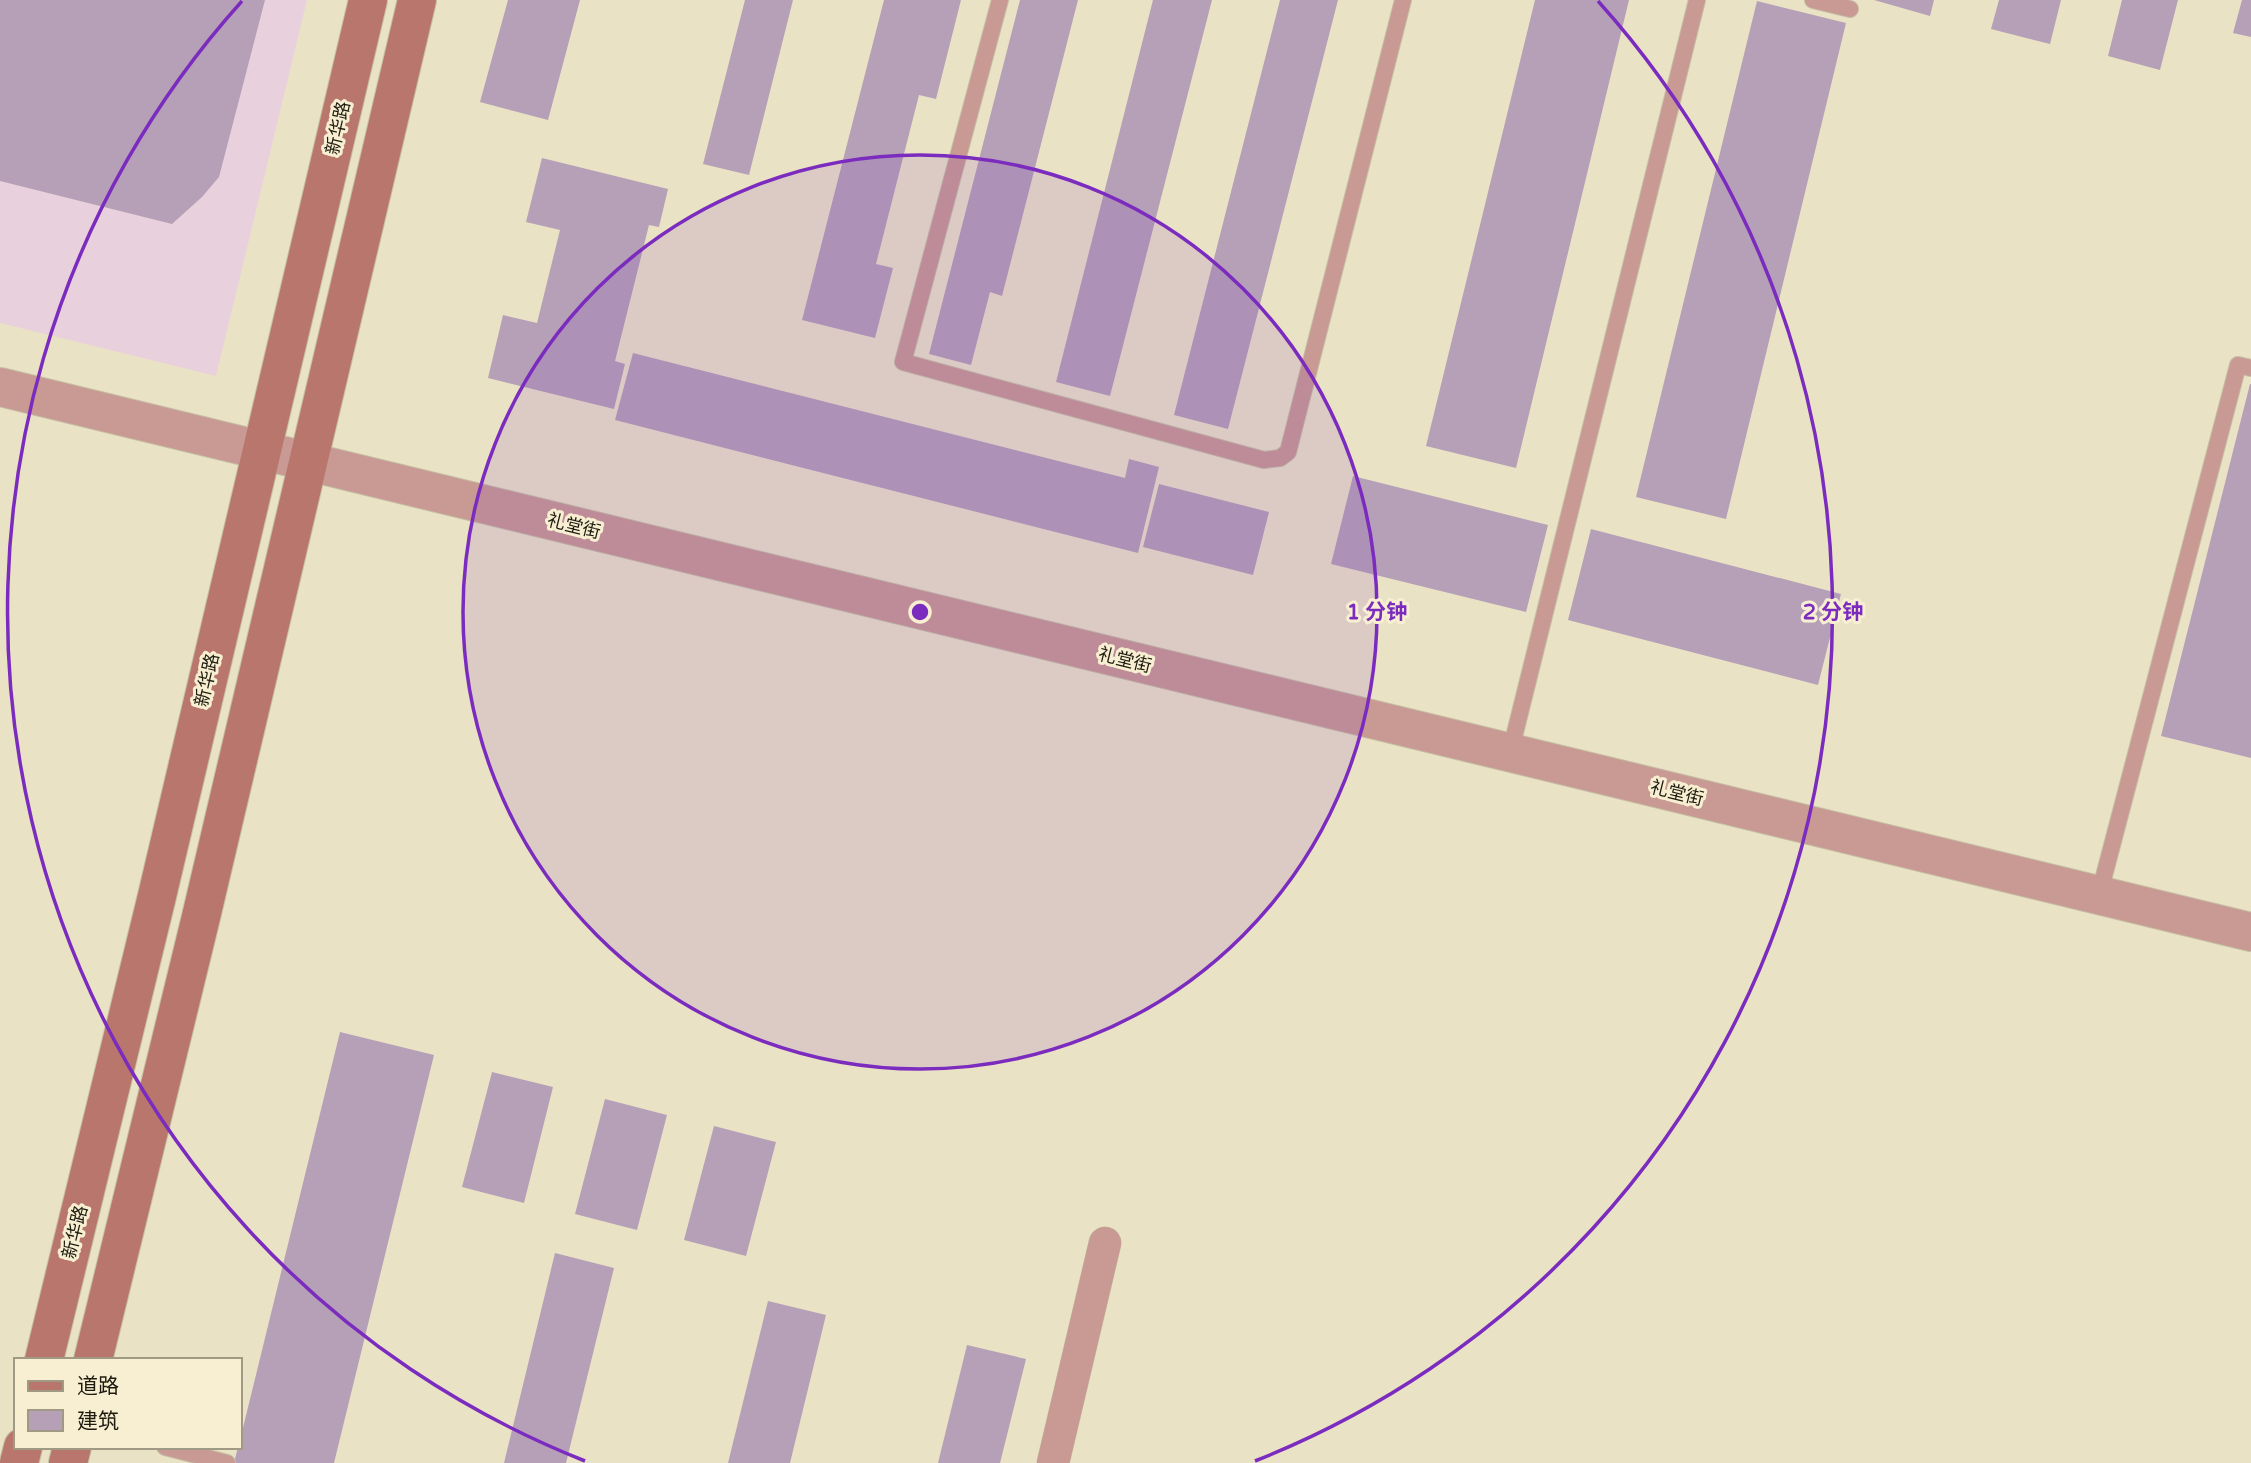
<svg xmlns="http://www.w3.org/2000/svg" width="2251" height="1463" font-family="'Varela Round','Noto Sans SC',sans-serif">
  <rect width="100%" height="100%" fill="#eae2c5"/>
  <path fill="#e8d1dc" d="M0 0H307L216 376 0 323Z"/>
  <path fill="#b5a0b7" d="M0 0H265L219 177 202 197 172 224 0 181Z
    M508 0H580L548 120 480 102Z
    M745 0H793L749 175 703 164Z
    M884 0H961L936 99 919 95 876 264 893 268 875 338 802 320Z
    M1020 0H1078L1002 296 990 292 971 365 929 354Z
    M1153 0H1212L1110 396 1056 382Z
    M1280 0H1338L1228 429 1174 415Z
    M1535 0H1629L1516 468 1426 446Z
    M1874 0H1934L1930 16Z
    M1999 0H2061L2050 44 1991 29Z
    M2122 0H2178L2160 70 2108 56Z
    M2242 0H2251V37L2233 33Z
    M1757 1 1846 23 1726 519 1636 497Z
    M542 158 668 189 659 227 649 225 615 361 625 364 614 409 488 378 503 315 537 323 560 230 526 222Z
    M633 353 1125 478 1129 459 1159 467 1138 553 615 420Z
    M2250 384H2251V758L2161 736Z
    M1353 476 1548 525 1526 612 1331 564Z
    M1159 484 1269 512 1253 575 1143 547Z
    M1591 529 1841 594 1818 685 1568 620Z
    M340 1032 434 1055 334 1463H234L238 1447H240V1440Z
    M492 1072 553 1087 524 1203 462 1187Z
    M605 1099 667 1115 637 1230 575 1214Z
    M714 1126 776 1142 746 1256 684 1240Z
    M555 1253 614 1268 566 1463H504Z
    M768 1301 826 1315 790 1463H728Z
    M967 1345 1026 1359 1000 1463H938Z"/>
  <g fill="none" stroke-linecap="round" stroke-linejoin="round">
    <g stroke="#c5bea4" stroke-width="18">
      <path id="service" d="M1000 0 903 362 1264 460 1280 458 1288 452 1403 0
        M1813 0 1850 9
        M1510 753 1697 0
        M2099 895 2238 365 2251 368
        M165 1447 227 1463"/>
    </g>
    <g stroke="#c5bea4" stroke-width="33">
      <path id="minor" d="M1053 1463 1105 1243"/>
    </g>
    <g stroke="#c5bea4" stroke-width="40">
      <path id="tertiary" d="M0 387 2251 932"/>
    </g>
    <g stroke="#c5bea4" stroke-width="40">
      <path id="secondary" d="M44 1360 157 896 368 0
        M93 1360 201 917 417 0
        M19 1463 23 1447
        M68 1463 72 1447"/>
    </g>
    <use href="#service" stroke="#c89a93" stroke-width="16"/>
    <use href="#minor" stroke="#c89a93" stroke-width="32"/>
    <use href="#tertiary" stroke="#c89a93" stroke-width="38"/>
    <use href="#secondary" stroke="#b9766c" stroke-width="38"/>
  </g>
  <circle cx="920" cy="612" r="457" fill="#7b2cbf" fill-opacity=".12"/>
  <g fill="none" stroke="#7b2cbf" stroke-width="3.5">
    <circle cx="920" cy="612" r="457"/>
    <path d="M585 1461A913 913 0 0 1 242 1M1598 1A913 913 0 0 1 1255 1461"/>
  </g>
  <g text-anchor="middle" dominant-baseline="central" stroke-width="6" stroke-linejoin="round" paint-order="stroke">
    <g font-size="18" fill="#1d1a0f" stroke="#f8efd2">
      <text transform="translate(338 128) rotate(-77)">新华路</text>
      <text transform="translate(574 526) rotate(14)">礼堂街</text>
      <text transform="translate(1125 660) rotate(14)">礼堂街</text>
      <text transform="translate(207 680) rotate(-77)">新华路</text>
      <text transform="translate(1677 793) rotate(14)">礼堂街</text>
      <text transform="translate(75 1232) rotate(-76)">新华路</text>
    </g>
  </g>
  <circle cx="920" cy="612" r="10" fill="#7b2cbf" stroke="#f8efd2" stroke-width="3.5"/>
  <g font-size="21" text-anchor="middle" font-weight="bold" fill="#7b2cbf" stroke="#f8efd2" stroke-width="6" stroke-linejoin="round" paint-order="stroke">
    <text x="1377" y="619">1 分钟</text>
    <text x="1833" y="619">2 分钟</text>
  </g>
  <rect x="14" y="1358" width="228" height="91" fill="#f8efd2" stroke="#a09a84" stroke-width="2"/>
  <rect x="28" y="1381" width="35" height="10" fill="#b9766c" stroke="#a09a84" stroke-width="2"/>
  <text x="77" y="1393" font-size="21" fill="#1d1a0f">道路</text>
  <rect x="28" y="1410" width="35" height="21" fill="#b5a0b7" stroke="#a09a84" stroke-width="2"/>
  <text x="77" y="1428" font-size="21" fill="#1d1a0f">建筑</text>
</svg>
